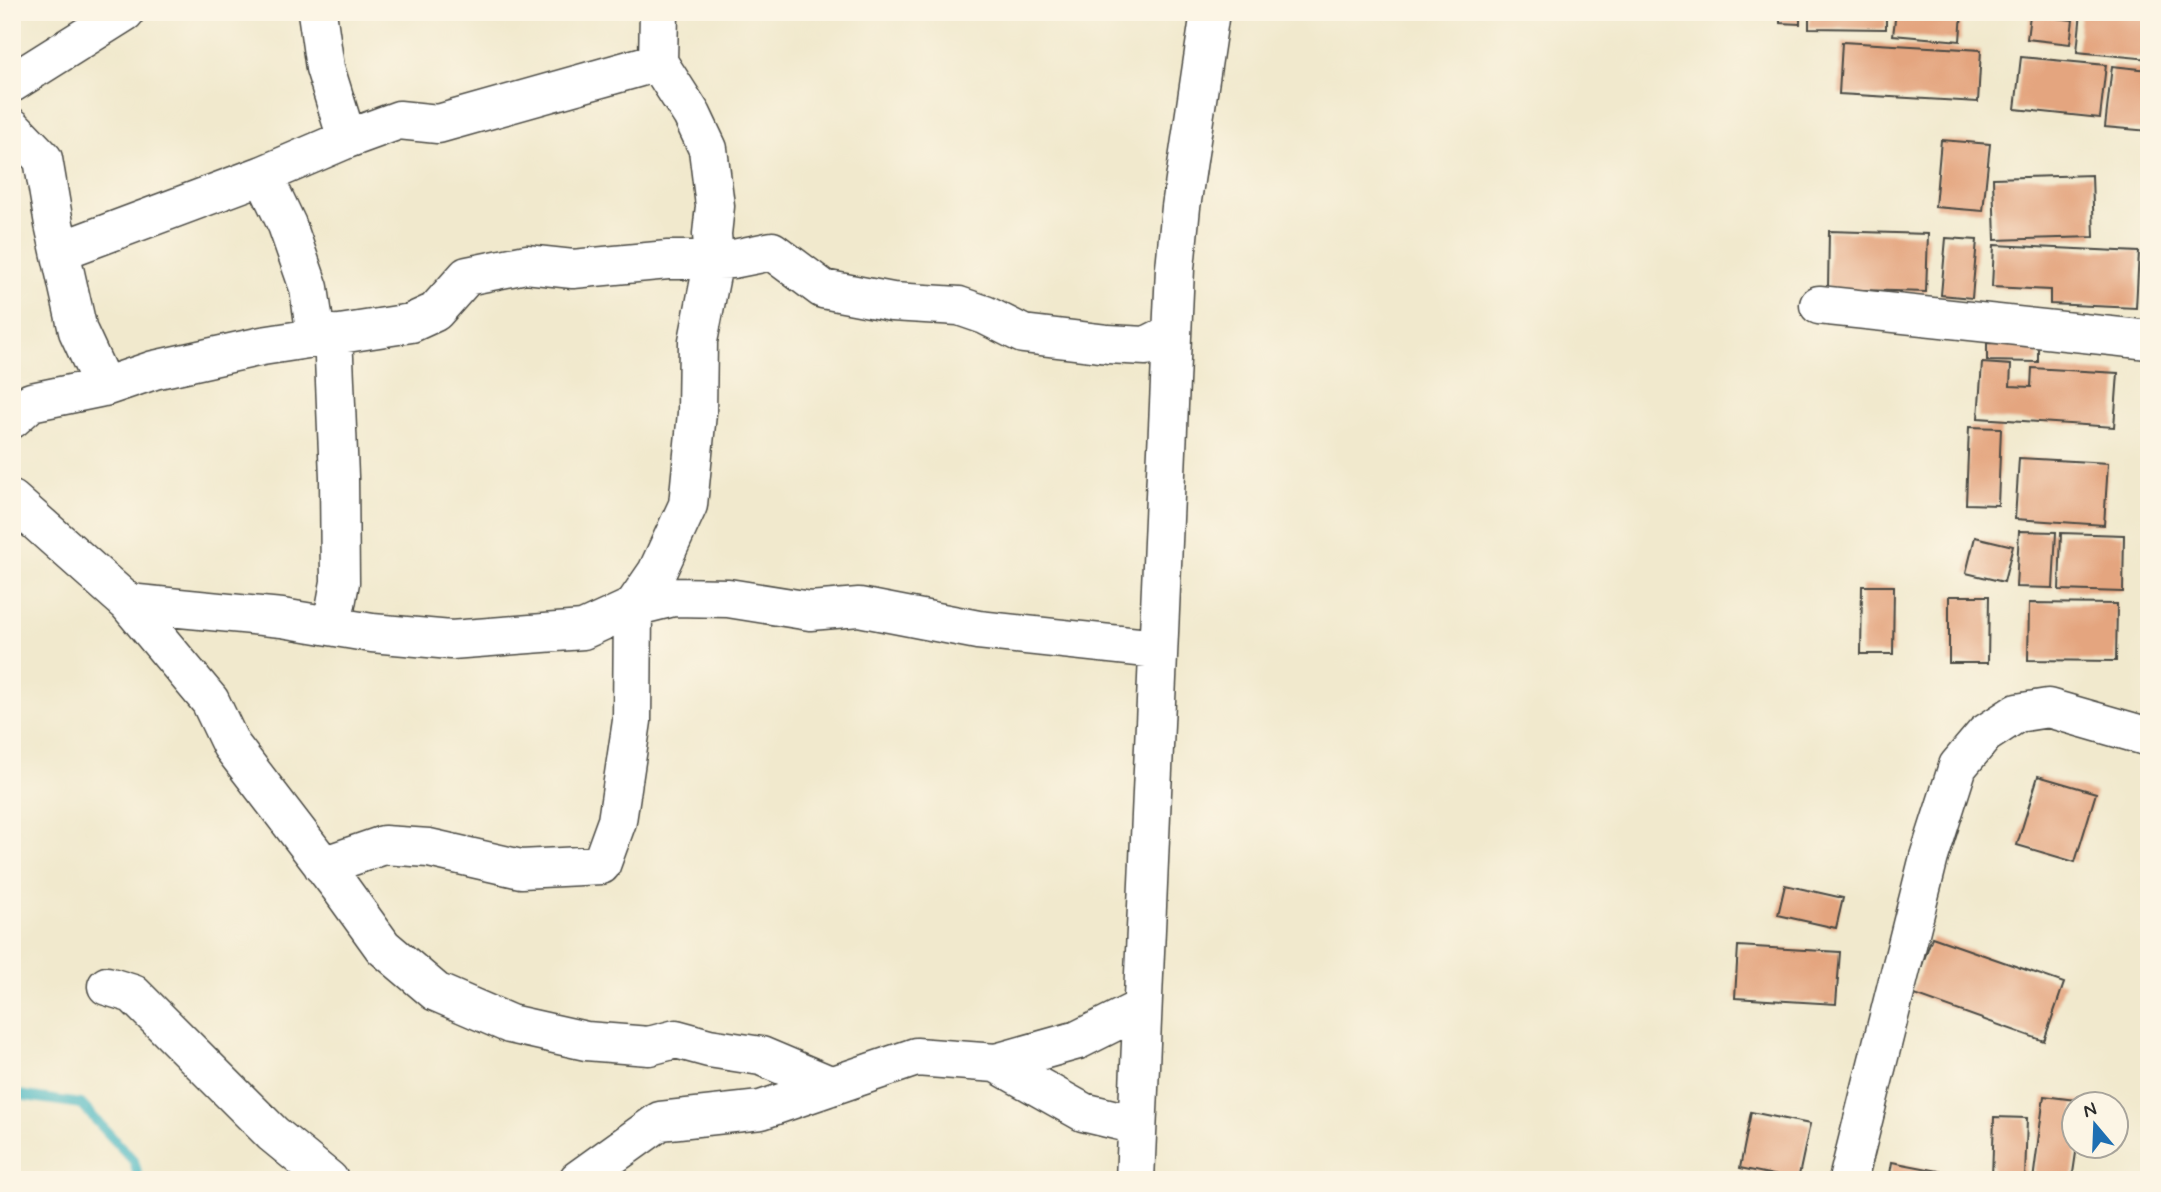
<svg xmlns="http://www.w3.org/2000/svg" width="2161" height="1192" font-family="Mynerve,sans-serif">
  <rect width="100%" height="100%" fill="#fcf5e5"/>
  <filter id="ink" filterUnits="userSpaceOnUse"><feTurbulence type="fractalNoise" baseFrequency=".0143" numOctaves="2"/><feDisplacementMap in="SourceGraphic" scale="14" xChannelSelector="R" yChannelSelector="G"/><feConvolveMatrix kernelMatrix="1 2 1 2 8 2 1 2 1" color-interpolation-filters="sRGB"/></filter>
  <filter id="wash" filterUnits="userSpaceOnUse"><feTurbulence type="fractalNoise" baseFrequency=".00686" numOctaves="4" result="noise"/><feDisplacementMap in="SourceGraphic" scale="28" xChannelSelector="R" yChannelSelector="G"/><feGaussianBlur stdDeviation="1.57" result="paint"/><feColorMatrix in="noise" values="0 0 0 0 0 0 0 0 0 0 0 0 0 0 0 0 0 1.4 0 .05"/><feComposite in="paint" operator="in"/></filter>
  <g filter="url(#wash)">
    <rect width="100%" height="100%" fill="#f1e9cd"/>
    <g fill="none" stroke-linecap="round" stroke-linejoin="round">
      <path stroke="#48b7c2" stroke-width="10" d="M12 1094 81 1104 134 1161 139 1180"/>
    </g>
    <g id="blocks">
      <path fill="#e4a57f" d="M1780 12H1800V24L1780 23Z
        M1809 12H1886V29L1809 28Z
        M1896 12H1962L1960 41 1893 35Z
        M1974 12H2001V14L1974 16Z
        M2081 12H2149V59L2077 52Z
        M2030 15 2073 20 2070 44 2027 39Z
        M1842 42 1981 50 1978 102 1839 94Z
        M2021 57 2106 65 2100 118 2015 109Z
        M2112 66 2149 70V131L2105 127Z
        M1941 140 1990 144 1983 211 1935 207Z
        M2092 175 2094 237 1995 240 1993 178Z
        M1829 231 1928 234 1926 292 1828 289Z
        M1946 238 1977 240 1972 298 1941 295Z
        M1994 245 2139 252 2136 308 2050 304V290L1992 287Z
        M1987 343 2038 344V362L1987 361Z
        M1982 363 2011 365 2010 386 2031 387 2032 368 2118 373 2114 427 1978 418Z
        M1969 427 2001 428 1998 505 1966 504Z
        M2019 458 2108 463 2104 525 2015 519Z
        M2019 531 2056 532 2053 588 2016 587Z
        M2061 533 2124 535 2123 592 2059 590Z
        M1975 537 2013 546 2004 582 1966 573Z
        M1862 586H1894L1893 654H1861Z
        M1949 596H1989L1988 663H1949Z
        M2029 603 2117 604 2116 661 2028 660Z
        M2038 776 2096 793 2075 862 2017 845Z
        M1785 885 1843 898 1836 928 1778 915Z
        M1932 937 2064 983 2044 1041 1912 994Z
        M1738 946 1840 952 1836 1004 1735 998Z
        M2044 1096 2083 1101V1104H2074V1146H2077L2072 1180H2033Z
        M1751 1112 1810 1124 1798 1180 1740 1168Z
        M1994 1117 2027 1118 2025 1179 1992 1178Z
        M1892 1162 1949 1173 1947 1180H1889Z"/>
    </g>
  </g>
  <g filter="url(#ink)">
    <use href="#blocks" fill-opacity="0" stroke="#494843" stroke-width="2"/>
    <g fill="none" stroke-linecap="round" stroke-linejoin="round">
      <g stroke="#494843" stroke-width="41">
        <path id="minor" d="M317 12 325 68 347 139
          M12 83 125 12
          M12 127 43 159 54 224 78 331 104 387 31 402 12 419
          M263 175 287 225 309 288 316 337
          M60 251 263 175 347 139 399 120 438 124 658 62
          M1819 305 2149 340
          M104 387 154 370 262 346 411 323 435 312 467 276 526 264 573 269 668 260 733 259 772 251 823 289 892 302 959 306 985 315 1023 334 1108 344 1146 346 1172 333
          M12 500 128 603 210 701 231 745 339 886 383 947 436 992 510 1024 586 1041 649 1046 676 1039 709 1048 761 1056 832 1086
          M128 603 282 618 372 633 451 640 583 630 633 607 673 597 728 598 810 611 859 607 978 630 1157 649
          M332 626 340 582 339 477 333 334
          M323 866 384 845 429 848 521 869 601 865 617 821 632 721 633 607 657 572 688 505 697 413 698 341 714 259 712 234 715 206 708 149 692 115 658 62 659 12
          M107 986 133 994 273 1134 329 1180
          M996 1063 1083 1112 1137 1125
          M578 1180 660 1121 761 1110 916 1057 996 1063 1078 1040 1142 1008
          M1135 1180 1175 268 1181 207 1210 12
          M1848 1180 1929 857 1958 766 1985 734 2017 713 2048 708 2149 737"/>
      </g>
      <use href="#minor" stroke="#fff" stroke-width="38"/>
    </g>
  </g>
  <rect width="2161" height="1192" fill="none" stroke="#fcf5e5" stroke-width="42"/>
  <g transform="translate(2095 1125) rotate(341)"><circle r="33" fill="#fcf5e5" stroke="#a8a49b" stroke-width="2"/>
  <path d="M0-5L12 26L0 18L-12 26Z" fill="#1f6fb2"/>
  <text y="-10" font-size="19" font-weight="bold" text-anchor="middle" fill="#2b2b2b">N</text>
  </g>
</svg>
